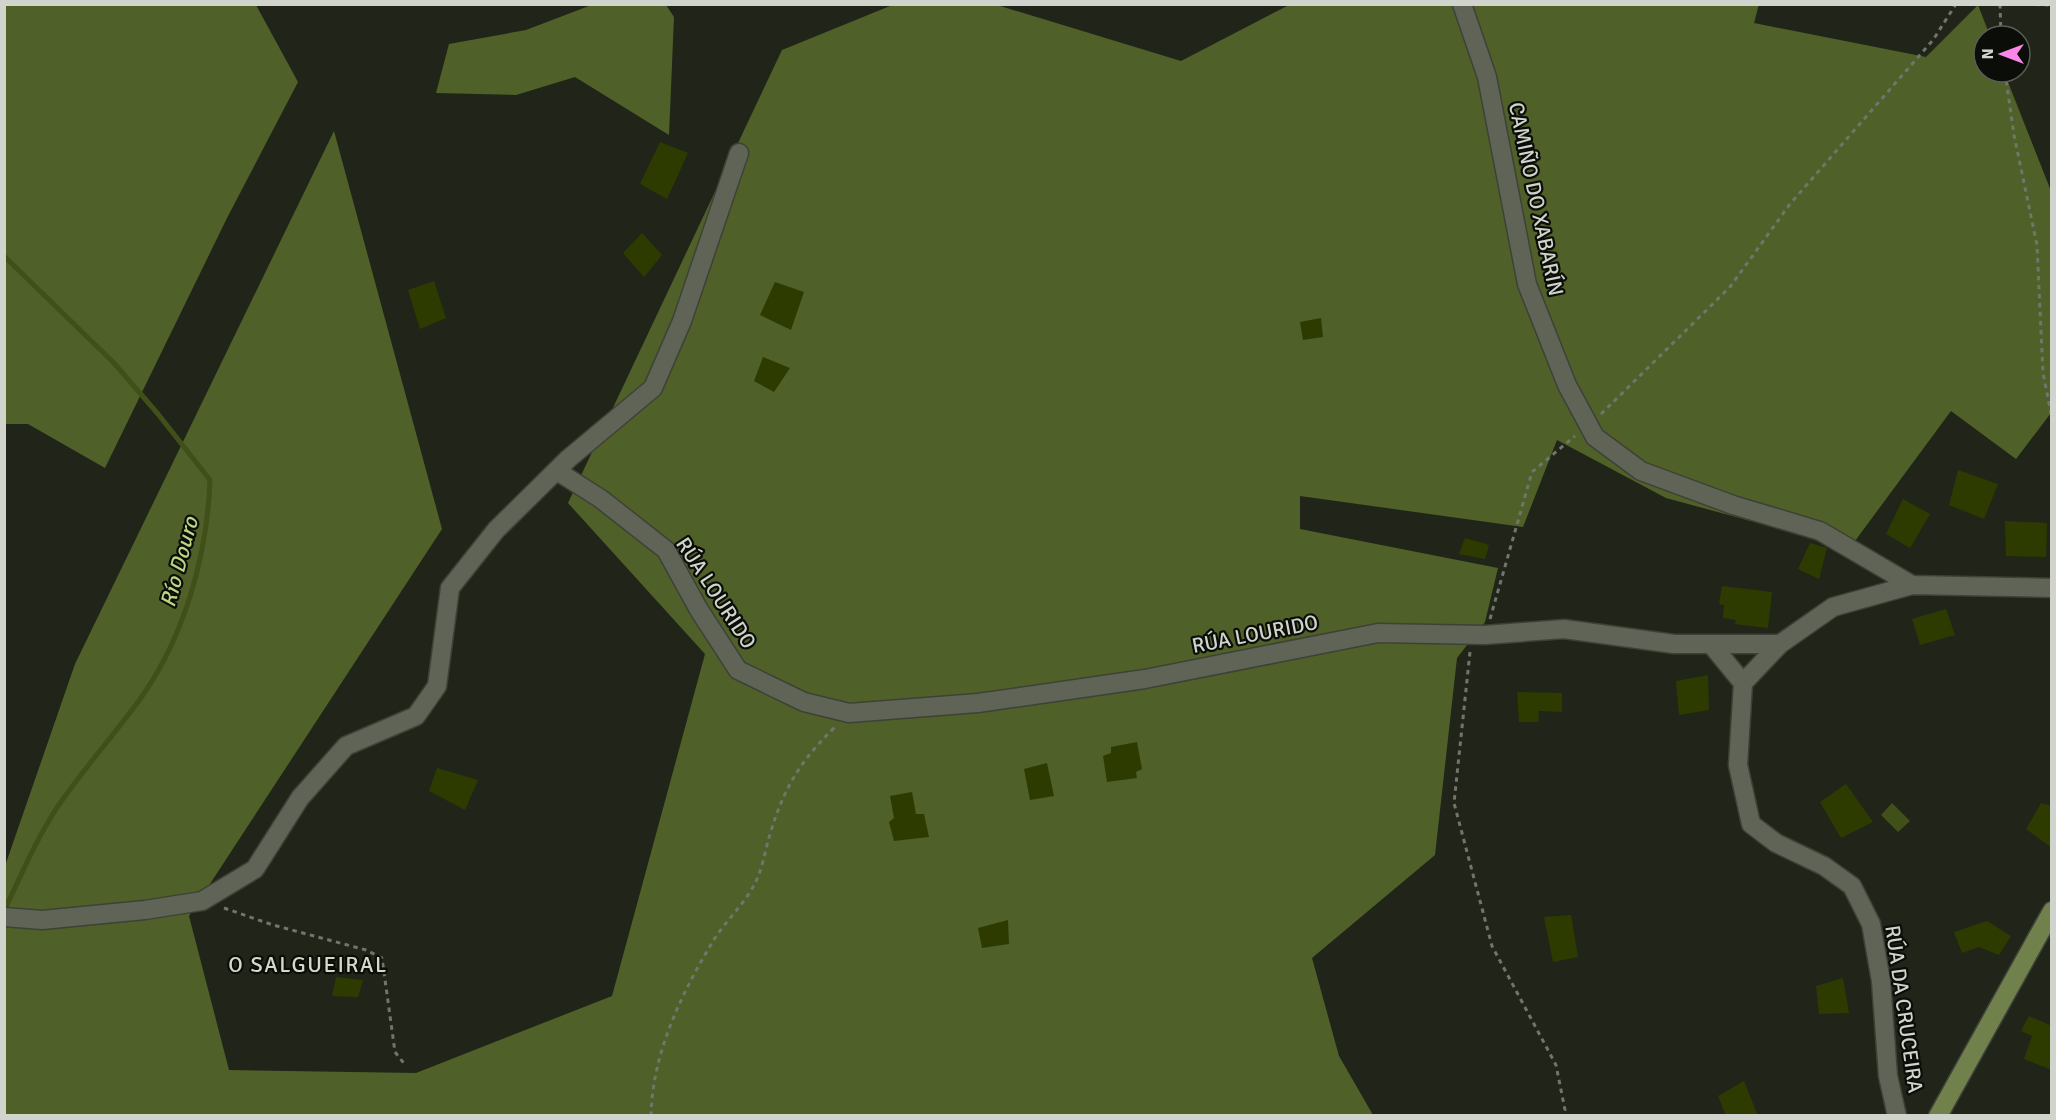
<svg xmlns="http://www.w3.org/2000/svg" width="2056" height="1120" font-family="Signika,sans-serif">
  <rect width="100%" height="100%" fill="#212519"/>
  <path fill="#506029" d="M5 4 256 5 298 82 227 218 105 468 28 424H5Z
    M594 4 666 5 674 17 669 135 575 77 516 95 436 93 449 44 526 30Z
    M895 4 997 5 1181 61 1289 5 1759 4 1754 23 1926 57 1978 5 1990 36H1984V72H2004L2051 191V413L2016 459 1951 411 1855 541 1773 527 1666 498 1557 440 1523 527 1300 496V529L1498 568 1485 622 1457 658 1435 855 1312 958 1339 1056 1373 1115 5 1116V866L75 664 334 131 442 529 189 916 229 1070 416 1073 612 996 705 654 568 503 782 50Z"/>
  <path fill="#415018" d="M1892 803 1910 821 1898 832 1881 815Z"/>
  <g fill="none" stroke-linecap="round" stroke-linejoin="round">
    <path stroke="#415018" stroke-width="5" d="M4 256 114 363 158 414 210 480C207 557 184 639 138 702 112 737 83 770 58 806 37 838 22 873 6 907"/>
  </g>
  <path fill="#2d3b00" d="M660 142 688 153 667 199 640 184Z
    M642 233 662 255 644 277 623 253Z
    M434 281 446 318 420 329 408 290Z
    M775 282 804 292 791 330 760 315Z
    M1321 318 1323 337 1303 340 1300 322Z
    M763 357 790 368 774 392 754 381Z
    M1958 470 1998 484 1984 519 1949 505Z
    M1903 499 1930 514 1910 548 1886 534Z
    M2005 521 2047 523 2046 557 2006 556Z
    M1465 538 1489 545 1485 559 1459 554Z
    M1810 543 1827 548 1819 579 1798 569Z
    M1722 586 1772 592 1768 628 1735 624 1736 620 1723 618 1724 605 1719 604Z
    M1946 609 1955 635 1920 645 1912 619Z
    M1708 675 1709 710 1679 715 1676 681Z
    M1517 692 1562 693V712L1539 711 1538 722H1519Z
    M1137 742 1142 769 1136 772 1137 778 1107 782 1103 756 1111 753V747Z
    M1047 763 1054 796 1030 800 1024 769Z
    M437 768 478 780 465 810 429 791Z
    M1846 784 1873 822 1841 838 1820 802Z
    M912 792 916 814H924L929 837 894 841 889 822 894 818 890 796Z
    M2041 803 2052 806V848L2026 829Z
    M1571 915 1578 957 1553 962 1544 917Z
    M1008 920 1009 944 982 948 978 928Z
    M1987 921 2011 936 1999 955 1979 947 1962 953 1954 932Z
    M336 977 363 980 358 997 332 996Z
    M1843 978 1849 1013 1819 1014 1816 986Z
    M2029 1016 2052 1026V1070L2024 1059 2032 1036 2021 1031Z
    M1744 1081 1758 1116H1726L1718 1096Z"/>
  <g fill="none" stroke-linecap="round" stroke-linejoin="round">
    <g stroke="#3e4138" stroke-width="21">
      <path id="minor" d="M1462 4 1487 77 1527 284 1567 385 1595 437 1641 471 1733 505 1820 531 1912 585
        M557 471 601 499 666 550 699 610 738 670 804 702 849 713 978 703 1145 679 1378 633 1485 635 1564 629 1674 644H1780L1833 607 1912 585 2052 588
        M1711 644 1743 683 1780 644
        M1743 683 1738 765 1751 824 1776 843 1824 866 1852 886 1871 924 1881 981 1888 1076 1897 1116
        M4 917 42 920 145 910 202 901 255 869 300 798 346 746 416 716 437 686 450 588 496 530 568 459 653 388 682 321 739 153"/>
    </g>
    <g stroke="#3e4138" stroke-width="21">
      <path id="major" d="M1938 1116 2052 911"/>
    </g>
    <path stroke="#71756b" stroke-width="3" stroke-dasharray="4.5 4.5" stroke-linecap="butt" d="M2000 4 2001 36
      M2017 4 2052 5
      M2005 72 2014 135 2037 245 2043 373 2052 418
      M1601 414 1730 287 1790 204 1933 40 1956 4
      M1490 619 1532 472 1575 436
      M1470 652 1454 803 1492 946 1556 1065 1565 1110 1562 1116
      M224 908 273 925 366 950 382 958 395 1052 406 1066
      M651 1116C652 1053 683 990 715 938 727 920 743 905 753 887 762 872 765 851 770 834 784 788 800 761 835 727"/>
    <use href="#minor" stroke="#5f6456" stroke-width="18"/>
    <use href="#major" stroke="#71814b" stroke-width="18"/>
  </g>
  <g text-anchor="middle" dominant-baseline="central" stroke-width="4.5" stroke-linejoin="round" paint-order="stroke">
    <g font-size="21" fill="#d1d4cc" stroke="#0b0d08">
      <text transform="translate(1536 199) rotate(78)">CAMIÑO DO XABARÍN</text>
      <text transform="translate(716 593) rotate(57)">RÚA LOURIDO</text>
      <text transform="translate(1255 634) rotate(-11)">RÚA LOURIDO</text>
      <text transform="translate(1904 1009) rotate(82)">RÚA DA CRUCEIRA</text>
    </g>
    <g font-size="22" font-style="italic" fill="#bbd582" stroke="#0b0d08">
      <text transform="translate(179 562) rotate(-75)">Río Douro</text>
    </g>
    <g font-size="22" letter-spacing="1.5" fill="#d4daca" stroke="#0b0d08">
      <text x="308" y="964">O SALGUEIRAL</text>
    </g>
  </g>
  <rect width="2056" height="1120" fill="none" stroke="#d1d4cc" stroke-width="12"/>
  <g transform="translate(2002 54) rotate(270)"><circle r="28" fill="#0b0d08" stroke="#5a5d56" stroke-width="1.5"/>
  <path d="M0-4.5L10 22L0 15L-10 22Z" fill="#f987e8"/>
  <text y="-9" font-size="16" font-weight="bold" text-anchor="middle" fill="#d1d4cc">N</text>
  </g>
</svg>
